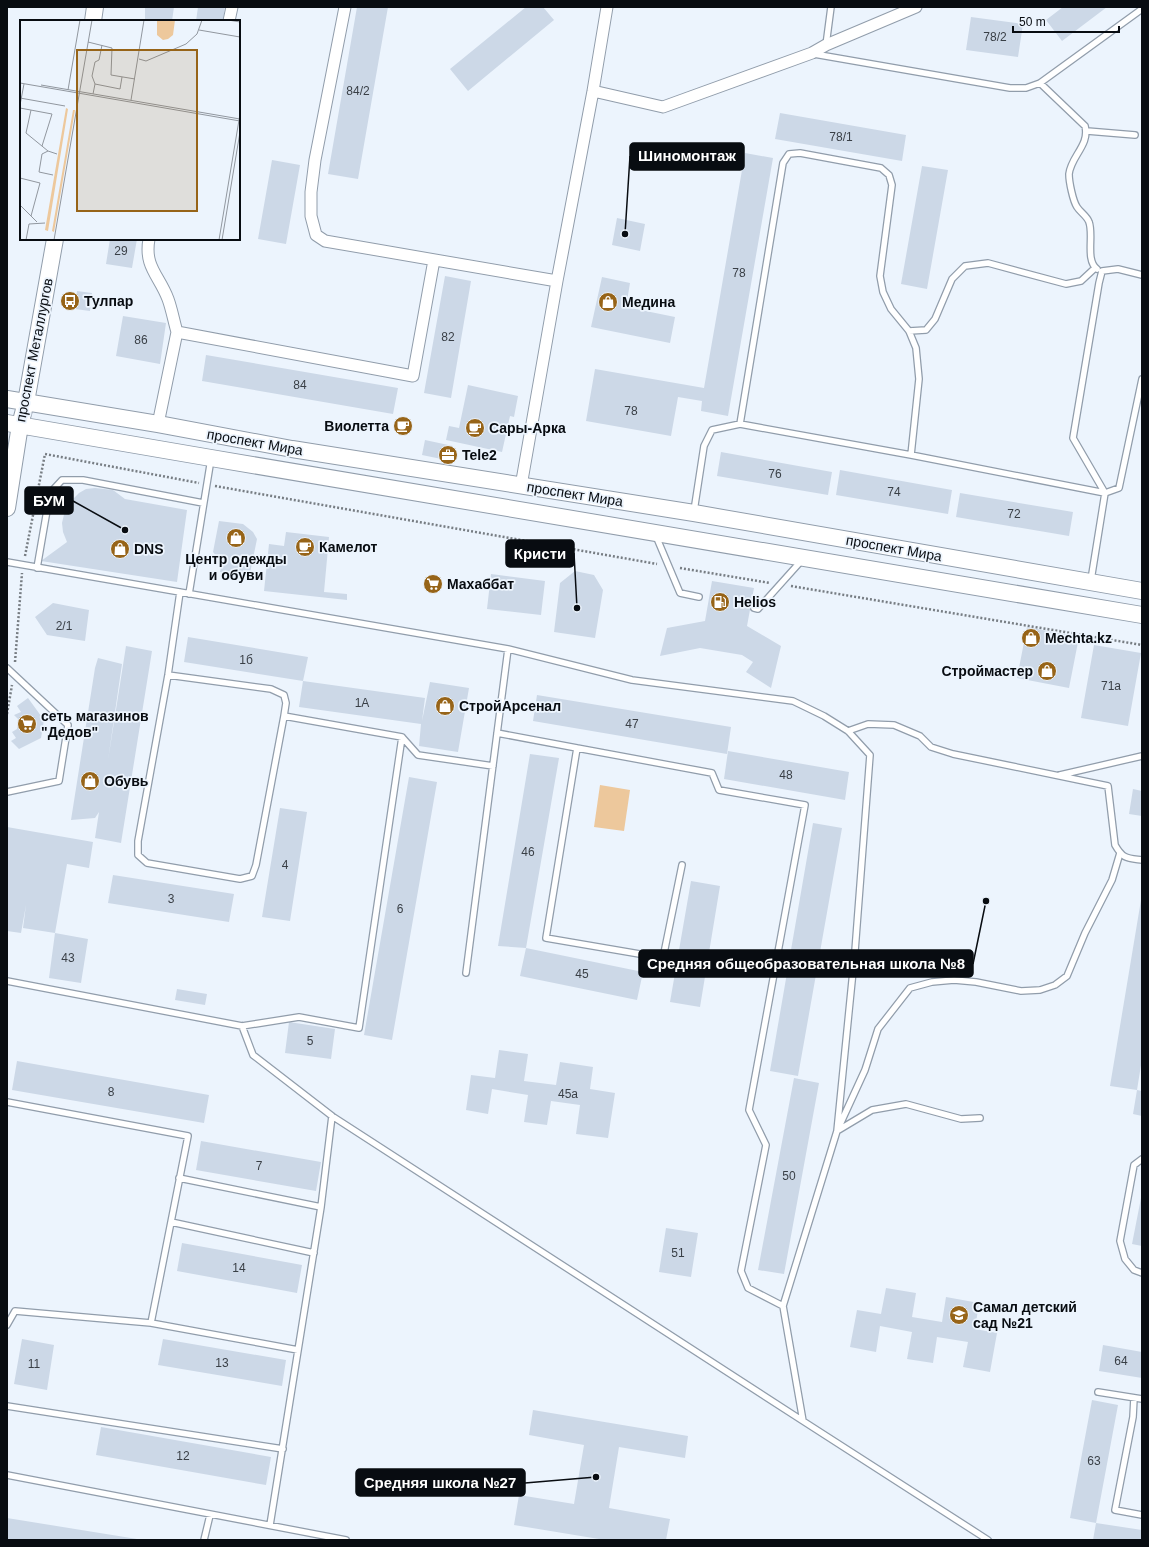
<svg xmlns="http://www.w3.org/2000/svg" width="1149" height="1547" font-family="Helvetica,sans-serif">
  <rect width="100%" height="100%" fill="#ecf4fd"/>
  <path fill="#edc89c" d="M600 785 630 790 624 831 594 827Z"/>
  <path fill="#ccd8e7" d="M145 7H174L172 21H145Z
    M198 7H225L223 21H196Z
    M357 7H388L358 179 328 174Z
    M526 7H543L554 20 468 91 450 69Z
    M1063 7H1107L1062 41 1046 20Z
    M971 17 1023 24 1018 57 966 50Z
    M780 113 906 135 902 161 775 139Z
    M745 153 773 158 728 416 701 411 702 401 678 397 671 436 586 421 595 369 704 388Z
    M272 160 300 165 286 244 258 239Z
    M922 166 948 170 927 289 901 284Z
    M617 218 645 224 640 251 612 245Z
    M110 239H137L132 268 106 264Z
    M445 276 471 281 451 398 424 393Z
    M602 277 630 283 626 307 675 317 670 343 591 327Z
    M77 291 92 293 90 311 75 309Z
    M123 316 166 323 160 364 116 356Z
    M206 355 398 388 393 414 202 381Z
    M468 385 518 396 514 417 510 416 502 452 446 440 449 426 459 428Z
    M425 440 453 446 451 461 422 455Z
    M721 452 832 472 828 495 717 476Z
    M840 470 952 490 948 514 836 495Z
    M95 488 113 490 125 499 187 510 177 582 41 561 67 542 63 532 62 523 66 506 79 493 86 489Z
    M960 493 1073 512 1069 536 956 517Z
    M219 521 243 524 253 532 257 539 249 578 220 572 222 563 213 552Z
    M286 532 329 537 324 592 347 594V600L264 591 269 544 284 546Z
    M575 571 594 575 603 590 595 638 554 632 560 583Z
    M491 574 545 581 541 615 487 609Z
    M712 581 754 588 747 626 781 646 771 688 746 672 753 662 742 655 700 648 660 656 667 628 705 621Z
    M53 603 89 610 85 641 47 635 35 617Z
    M1027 627 1079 637 1069 688 1017 678Z
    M188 637 308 657 303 681 184 662Z
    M1094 645 1141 653 1128 726 1081 718Z
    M126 646 152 651 121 843 95 838 99 812 95 818 71 820 95 668 98 658 122 664 108 760Z
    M303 681 425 698 422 721 430 682 469 688 458 752 419 746 421 724 299 707Z
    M537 695 731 727 727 754 533 721Z
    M28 698 44 720 41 738 19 749 11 741 16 738 12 732 17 729 18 719 14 715 21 712 17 706Z
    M728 751 849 772 845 800 724 779Z
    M530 754 559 758 526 948 498 946Z
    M409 777 437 782 392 1040 364 1035Z
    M1133 789 1142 791V816L1129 814Z
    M280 808 307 812 290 921 262 917Z
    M813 823 842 828 798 1076 770 1071Z
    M7 827 93 842 89 868 67 864 55 933 23 928 26 905 21 933 7 931Z
    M113 875 234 894 229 922 108 903Z
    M691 881 720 886 700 1007 670 1002Z
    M1141 900 1142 1059 1137 1090 1110 1086Z
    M55 933 88 939 81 983 49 978Z
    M526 948 643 972 637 1000 520 976Z
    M177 989 207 994 205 1005 175 1000Z
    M289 1022 335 1029 331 1059 285 1053Z
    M499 1050 528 1054 524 1081 556 1085 560 1062 593 1067 590 1089 615 1093 608 1138 576 1134 580 1105 551 1101 547 1125 524 1122 528 1095 492 1089 488 1114 466 1110 471 1075 495 1078Z
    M17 1061 209 1095 204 1123 12 1090Z
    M794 1078 819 1083 784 1274 758 1270Z
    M1137 1090 1142 1091V1116L1133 1114Z
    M201 1141 321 1162 316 1191 196 1170Z
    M1141 1198H1142V1246L1132 1244Z
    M666 1228 698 1233 691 1277 659 1272Z
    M182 1243 302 1265 297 1293 177 1271Z
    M886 1288 916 1293 912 1317 942 1322 946 1297 979 1303 975 1329 997 1333 990 1372 963 1367 968 1342 937 1337 933 1363 907 1359 912 1332 880 1326 876 1352 850 1347 857 1310 881 1314Z
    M22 1339 54 1345 47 1390 14 1384Z
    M163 1339 286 1360 282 1386 158 1365Z
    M1103 1345 1142 1352V1378L1099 1371Z
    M1092 1400 1118 1405 1096 1523 1070 1518Z
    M533 1410 688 1436 685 1458 619 1447 609 1508 670 1519 666 1540H605L514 1525 519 1495 574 1504 584 1445 529 1435Z
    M101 1427 271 1457 266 1485 96 1455Z
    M7 1518 137 1539V1540H7Z
    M1096 1523 1142 1530V1540H1093Z"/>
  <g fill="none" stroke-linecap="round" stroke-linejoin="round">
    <g stroke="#919dab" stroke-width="8">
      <path id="service" d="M826 45 831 7
        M814 54 1010 88H1026L1040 83 1142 9
        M1040 83 1085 126C1090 145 1071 156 1069 174 1069 182 1073 201 1077 207 1080 212 1087 216 1089 222 1094 235 1085 260 1097 269
        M1087 131 1135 135
        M1142 275 1118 269 1102 271 1099 283 1073 438 1105 493 1119 488 1142 379
        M909 331 926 330 935 319 952 279 965 266 988 263 1066 284 1081 281 1095 268
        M740 424 783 163 789 154 800 153 881 168 889 175 892 185 880 276 883 292 891 309 909 331 916 348 919 379 911 455
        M694 511 704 446 712 430 740 424 911 455 1105 493 1091 580
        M656 536 680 593 699 597
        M7 562 508 649 632 680 793 701 824 716 848 731 870 755 855 951 837 1131 783 1306 803 1421 988 1540
        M37 568 50 493 62 480H83L203 503
        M180 592 168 675 138 841V855L147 863 240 879 252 876 256 865 284 716 402 737 418 755 493 766
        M189 594 211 459
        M754 608 758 609 802 560
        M7 668 68 725 59 781 7 792
        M168 675 271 689 284 695 286 703 284 716
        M848 731 868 724 894 725 920 736 931 747 953 754 1108 786 1115 845C1123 859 1127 858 1142 860
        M497 733 577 748 546 938 663 958 682 865
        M577 748 712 773 719 790 805 805 749 1110 766 1145 741 1271 748 1288 783 1306
        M1060 775 1142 756
        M466 973 508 649
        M7 981 242 1026 299 1017 359 1028 402 737
        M242 1026 253 1055 332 1116 803 1421
        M7 1102 188 1136 151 1323 15 1311 7 1325
        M980 1118 961 1119 906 1104 872 1110 837 1131 865 1070 878 1029 910 988 932 982 954 980 976 982 1021 991 1040 990 1055 985 1067 976 1085 933 1112 880 1120 853
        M1142 1159 1134 1165 1120 1241 1125 1259 1134 1270 1142 1273
        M179 1178 321 1207
        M171 1222 314 1253
        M151 1323 298 1350
        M1098 1392 1142 1399
        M1134 1398 1133 1417 1115 1510 1142 1515
        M7 1406 283 1449
        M7 1475 346 1540
        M270 1525 321 1207 332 1116
        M204 1540 210 1515"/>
    </g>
    <g stroke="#919dab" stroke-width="13">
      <path id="minor" d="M345 7 315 160 311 192V216L316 235 325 241 557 281
        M229 21 232 7
        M593 91 663 107 812 53 826 45 916 7
        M149 239C144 267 159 275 168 299 172 310 174 322 177 332
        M158 424 177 332 413 376 434 260
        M521 486 557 281 593 91 607 7"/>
    </g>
    <g stroke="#919dab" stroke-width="18">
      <path id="secondary" d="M93 21 95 7
        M7 399 158 424 292 449 694 513 1142 591
        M7 423 211 458 1142 615
        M7 508 20 425 26 402 55 239"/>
    </g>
    <path stroke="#777d83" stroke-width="2.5" stroke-dasharray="2 2" stroke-linecap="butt" d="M215 486 657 564
      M25 556 45 454 199 483
      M680 568 770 583
      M791 586 1142 645
      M15 662 22 573
      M7 714 12 685"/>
    <use href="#service" stroke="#fff" stroke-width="5.5"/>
    <use href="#minor" stroke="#fff" stroke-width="11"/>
    <use href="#secondary" stroke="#fff" stroke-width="16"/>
  </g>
  <defs>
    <g id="bus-disc" transform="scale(1)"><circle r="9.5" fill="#976418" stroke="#ecf4fd"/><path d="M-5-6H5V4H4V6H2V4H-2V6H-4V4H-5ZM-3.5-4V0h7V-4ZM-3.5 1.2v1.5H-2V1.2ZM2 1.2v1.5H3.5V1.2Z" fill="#fff"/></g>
    <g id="shop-disc" transform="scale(1)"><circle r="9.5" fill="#976418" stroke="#ecf4fd"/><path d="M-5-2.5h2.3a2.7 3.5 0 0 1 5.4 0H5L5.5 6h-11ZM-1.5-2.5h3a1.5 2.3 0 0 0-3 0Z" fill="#fff"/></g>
    <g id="cafe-disc" transform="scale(1)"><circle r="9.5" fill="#976418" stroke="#ecf4fd"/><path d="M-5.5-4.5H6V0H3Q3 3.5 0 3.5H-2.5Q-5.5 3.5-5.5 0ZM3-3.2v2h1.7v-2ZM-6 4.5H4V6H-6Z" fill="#fff"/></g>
    <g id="office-disc" transform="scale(1)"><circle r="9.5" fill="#976418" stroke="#ecf4fd"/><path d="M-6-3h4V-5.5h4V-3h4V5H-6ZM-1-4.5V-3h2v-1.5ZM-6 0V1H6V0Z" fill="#fff"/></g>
    <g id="supermarket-disc" transform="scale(1)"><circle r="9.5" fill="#976418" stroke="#ecf4fd"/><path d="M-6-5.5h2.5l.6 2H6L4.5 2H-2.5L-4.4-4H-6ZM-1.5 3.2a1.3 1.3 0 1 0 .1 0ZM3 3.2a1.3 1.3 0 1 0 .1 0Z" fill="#fff"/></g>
    <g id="fuel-disc" transform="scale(1)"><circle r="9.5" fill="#976418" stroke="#ecf4fd"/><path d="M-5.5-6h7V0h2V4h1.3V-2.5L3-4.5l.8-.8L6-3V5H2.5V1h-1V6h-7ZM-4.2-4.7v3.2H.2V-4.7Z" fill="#fff"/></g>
    <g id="school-disc" transform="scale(1)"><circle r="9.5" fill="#976418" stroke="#ecf4fd"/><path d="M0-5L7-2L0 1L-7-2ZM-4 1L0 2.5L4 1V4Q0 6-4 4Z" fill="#fff"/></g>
  </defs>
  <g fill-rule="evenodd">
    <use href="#bus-disc" x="70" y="301"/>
    <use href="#shop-disc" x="608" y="302"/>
    <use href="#cafe-disc" x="403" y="426"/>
    <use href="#cafe-disc" x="475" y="428"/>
    <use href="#office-disc" x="448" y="455"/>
    <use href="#shop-disc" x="236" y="538"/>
    <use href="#cafe-disc" x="305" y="547"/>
    <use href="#shop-disc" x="120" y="549"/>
    <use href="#supermarket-disc" x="433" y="584"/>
    <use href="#fuel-disc" x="720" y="602"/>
    <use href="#shop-disc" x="1031" y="638"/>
    <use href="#shop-disc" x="1047" y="671"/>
    <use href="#shop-disc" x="445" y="706"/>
    <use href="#supermarket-disc" x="27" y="724"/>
    <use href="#shop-disc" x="90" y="781"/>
    <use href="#school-disc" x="959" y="1315"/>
  </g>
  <g text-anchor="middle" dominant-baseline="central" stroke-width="3.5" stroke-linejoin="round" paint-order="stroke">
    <g font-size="12" fill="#393f46">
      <text x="995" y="37">78/2</text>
      <text x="358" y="91">84/2</text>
      <text x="841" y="137">78/1</text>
      <text x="121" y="251">29</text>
      <text x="739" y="273">78</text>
      <text x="448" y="337">82</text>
      <text x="141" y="340">86</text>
      <text x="300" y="385">84</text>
      <text x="631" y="411">78</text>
      <text x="775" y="474">76</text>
      <text x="894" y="492">74</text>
      <text x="1014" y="514">72</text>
      <text x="64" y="626">2/1</text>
      <text x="246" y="660">1б</text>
      <text x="1111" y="686">71а</text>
      <text x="362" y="703">1А</text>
      <text x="632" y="724">47</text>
      <text x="786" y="775">48</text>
      <text x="528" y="852">46</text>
      <text x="285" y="865">4</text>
      <text x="171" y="899">3</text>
      <text x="400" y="909">6</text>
      <text x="68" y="958">43</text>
      <text x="582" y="974">45</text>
      <text x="310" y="1041">5</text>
      <text x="111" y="1092">8</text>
      <text x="568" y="1094">45а</text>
      <text x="259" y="1166">7</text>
      <text x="789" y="1176">50</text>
      <text x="678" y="1253">51</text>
      <text x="239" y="1268">14</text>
      <text x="1121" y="1361">64</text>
      <text x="222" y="1363">13</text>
      <text x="34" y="1364">11</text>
      <text x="183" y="1456">12</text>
      <text x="1094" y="1461">63</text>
    </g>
    <g font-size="14" font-weight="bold" fill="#080c11" stroke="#ecf4fd" text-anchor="start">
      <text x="84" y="301">Тулпар</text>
      <text x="622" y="302">Медина</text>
      <text x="389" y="426" text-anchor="end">Виолетта</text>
      <text x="489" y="428">Сары-Арка</text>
      <text x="462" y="455">Tele2</text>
      <text x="319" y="547">Камелот</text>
      <text x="134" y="549">DNS</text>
      <text x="236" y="559" text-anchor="middle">Центр одежды<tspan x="236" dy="16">и обуви</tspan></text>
      <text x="447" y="584">Махаббат</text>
      <text x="734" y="602">Helios</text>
      <text x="1045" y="638">Mechta.kz</text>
      <text x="1033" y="671" text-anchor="end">Строймастер</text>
      <text x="459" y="706">СтройАрсенал</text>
      <text x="41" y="716">сеть магазинов<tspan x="41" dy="16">"Дедов"</tspan></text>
      <text x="104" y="781">Обувь</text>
      <text x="973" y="1307">Самал детский<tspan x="973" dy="16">сад №21</tspan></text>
    </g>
    <g font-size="14" fill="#080c11" stroke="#ecf4fd">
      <text transform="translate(34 350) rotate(-79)">проспект Металлургов</text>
      <text transform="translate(255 442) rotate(10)">проспект Мира</text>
      <text transform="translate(575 494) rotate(9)">проспект Мира</text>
      <text transform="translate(894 548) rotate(10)">проспект Мира</text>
    </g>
  </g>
  <g transform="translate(20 20)">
    <rect width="220" height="220" fill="#ecf4fd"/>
    <path d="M137 0H155L153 15 148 19 143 20 137 15ZM46 88 48 89 28 211 25 210ZM53 90H55L34 212 32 211Z" fill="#edc89c"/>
    <path fill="none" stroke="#91979f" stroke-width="1" d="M208 0 220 2M179 10 220 17M68 22 92 28 91 55 115 59M119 39 126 41 166 24 177 14 182 0M0 63 220 101M75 64 72 56 75 42 79 40 82 25M21 65 220 99M48 70 60 0M73 74 75 64 100 69 102 57M0 78 45 86M111 80 124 0M0 85 4 64M0 88 32 94 22 126M11 90 6 113 28 131 37 134M28 131 22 134 19 152 33 155M0 158 20 163 11 196 17 202M0 185 11 196M6 220 9 204 25 203M34 220 72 0M199 220 220 94M202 220 220 112"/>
    <path fill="#976418" fill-opacity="0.15" stroke="#976418" stroke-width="2" d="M57 30H177V191H57Z"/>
    <rect width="220" height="220" fill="none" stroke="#080c11" stroke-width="2"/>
  </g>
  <path fill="none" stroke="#080c11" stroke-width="1.5" d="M625 234L630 156M125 530L73 501M577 608L574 553M986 901L973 964M596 1477L525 1483"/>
  <g fill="#080c11" stroke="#ecf4fd" stroke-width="1.5">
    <circle cx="625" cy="234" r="4"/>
    <circle cx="125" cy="530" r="4"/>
    <circle cx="577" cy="608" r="4"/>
    <circle cx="986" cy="901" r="4"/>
    <circle cx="596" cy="1477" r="4"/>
  </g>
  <g fill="#080c11" stroke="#080c11" stroke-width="1.5">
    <rect x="630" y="143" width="114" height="27" rx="4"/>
    <rect x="25" y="487" width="48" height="27" rx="4"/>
    <rect x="506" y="540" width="68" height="27" rx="4"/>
    <rect x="639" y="950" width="334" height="27" rx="4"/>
    <rect x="356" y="1469" width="169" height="27" rx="4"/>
  </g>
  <g font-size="15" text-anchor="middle" font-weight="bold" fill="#fff">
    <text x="687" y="161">Шиномонтаж</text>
    <text x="49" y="506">БУМ</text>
    <text x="540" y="559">Кристи</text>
    <text x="806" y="969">Средняя общеобразовательная школа №8</text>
    <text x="440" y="1488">Средняя школа №27</text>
  </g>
  <rect width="1149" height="1547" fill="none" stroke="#080c11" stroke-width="16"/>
  <path d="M1013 26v6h106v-6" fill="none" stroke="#080c11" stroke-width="2"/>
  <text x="1019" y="26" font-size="12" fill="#080c11" stroke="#ecf4fd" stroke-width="3" paint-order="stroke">50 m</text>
</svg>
